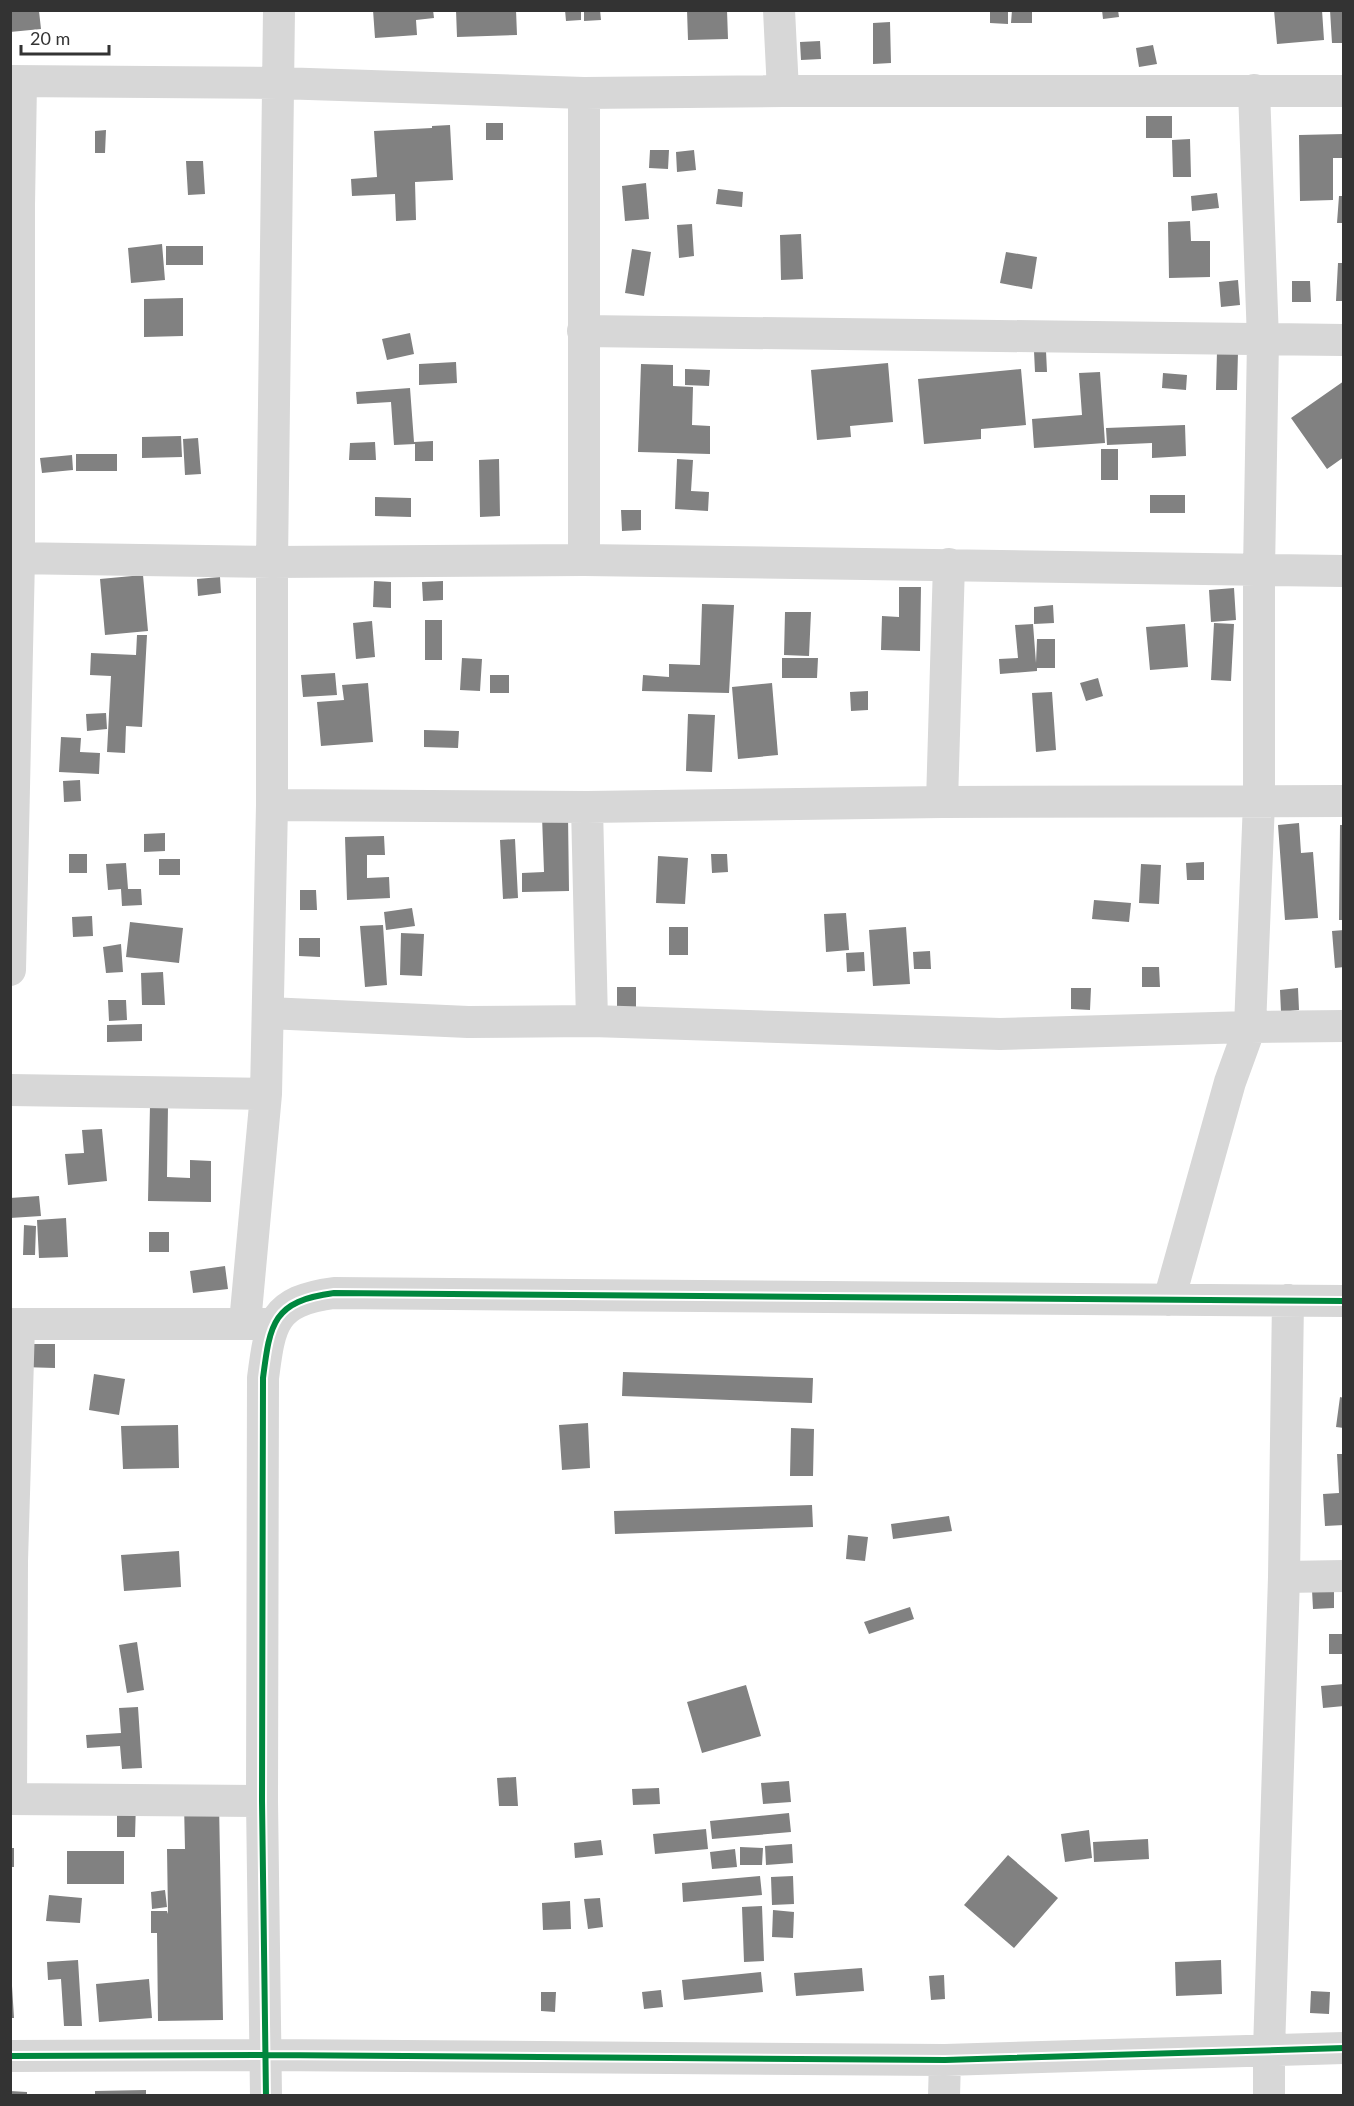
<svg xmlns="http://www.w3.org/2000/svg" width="1354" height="2106" font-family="Lato,sans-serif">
  <rect width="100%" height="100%" fill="#fff"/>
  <path fill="#818181" d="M10 10H24V12L39 11 41 29 10 32Z
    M373 10H433L434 18 416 20 417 35 375 38Z
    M456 10H516L517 35 457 37Z
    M565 10H581V20L566 21Z
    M584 10H600L601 20 584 21Z
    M687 10H727L728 39 688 40Z
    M990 10H1008V24L990 23Z
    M1012 10H1032V23H1011Z
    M1102 10H1118L1119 17 1103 19Z
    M1274 10H1322L1324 40 1277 44Z
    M1330 10H1344V43H1332Z
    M890 22 891 63 873 64V23Z
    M820 41 821 59 801 60 800 42Z
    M1153 45 1157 64 1139 67 1136 48Z
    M1146 116H1172V138H1146Z
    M486 123H503V140H486Z
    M450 125 453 180 415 182 416 220 396 221 395 194 352 196 351 179 377 177 374 131 432 128V126Z
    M106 130 105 153H95V131Z
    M1344 134V158H1333V200L1300 201 1299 135Z
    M1190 139 1191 177H1173L1172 140Z
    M650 150H669L668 169 649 168Z
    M694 150 696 170 677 172 676 152Z
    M186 161H203L205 194 188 195Z
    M646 183 649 219 625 221 622 186Z
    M718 189 743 192 742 207 716 204Z
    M1217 193 1219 208 1192 211 1191 196Z
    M1339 196H1344V223H1337Z
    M1190 221 1191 241H1210V277L1169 278 1168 222Z
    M692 224 694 256 679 258 677 225Z
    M801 234 803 279 781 280 780 235Z
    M162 244 165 280 131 283 128 248Z
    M166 246H203V265H166Z
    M632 249 651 252 644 296 625 293Z
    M1006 252 1037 257 1032 289 1000 283Z
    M1338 263H1344V301H1336Z
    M1238 280 1240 305 1221 307 1219 282Z
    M1292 281H1310L1311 302H1292Z
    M183 298V336L144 337V299Z
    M410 333 414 354 387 360 382 339Z
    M1034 351H1046L1047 372H1035Z
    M1217 351 1238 352 1237 390H1216Z
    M456 362 457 383 419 385V364Z
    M888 363 893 422 850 426 851 437 817 440 811 370Z
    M641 364 673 365V386L693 387 692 425 710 426V454L638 452Z
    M685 369 710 370 709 386 685 385Z
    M1021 369 1026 425 981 429V439L924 444 918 379Z
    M1100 372 1105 443 1034 448 1032 419 1082 415 1079 373Z
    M1163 373 1187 375 1186 390 1162 388Z
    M1344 381V457L1327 469 1291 418Z
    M410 388 414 442 433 441V461H415V444L394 445 391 402 357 404 356 392Z
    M1185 425 1186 456 1152 458V443L1107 445 1106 428Z
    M181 436 182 457 142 458V437Z
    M198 438 201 474 185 475 183 439Z
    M375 442 376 460H349L350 443Z
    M1101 449H1118V480H1101Z
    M76 454H117V471H76Z
    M72 455 73 470 42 473 40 458Z
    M499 459 500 516 480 517 479 460Z
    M677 459 693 460 691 491 709 492 708 511 675 509Z
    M1150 495H1185V513H1150Z
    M375 497 411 498V517L375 516Z
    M621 510H641V530L622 531Z
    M143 575 148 631 105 635 100 579Z
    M220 577 221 593 198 596 197 579Z
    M374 581 391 582V608L373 607Z
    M443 581V600L423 601 422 582Z
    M899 587H921L920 651 881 650 882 616 899 617Z
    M1234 588 1236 620 1211 622 1209 590Z
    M702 604 734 605 729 693 642 691 643 675 669 677V664L700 665Z
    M1053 605 1054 623 1034 624V607Z
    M785 612H811L809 656 784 655Z
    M425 620H442V660H425Z
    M372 621 375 657 356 659 353 623Z
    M1214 623 1234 624 1231 681 1211 680Z
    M1033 624 1036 663 1037 639H1055V668H1037V671L1000 674 999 659 1018 658 1015 625Z
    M1185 624 1188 667 1150 670 1146 627Z
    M137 635H147L142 727 126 726 125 753 107 752 111 676 90 675 91 653 136 655Z
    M462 658 482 659 480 691 460 690Z
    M782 658H818L817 678H782Z
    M335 673 337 695 303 697 301 675Z
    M490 675H509V693H490Z
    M1098 678 1103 696 1086 701 1080 683Z
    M368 683 373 742 321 746 317 702 344 700 342 685Z
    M772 683 778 755 738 759 732 687Z
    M868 691V710L851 711 850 692Z
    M1052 692 1056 750 1036 752 1032 693Z
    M106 713 107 729 87 731 86 714Z
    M688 714 715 715 712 772 686 771Z
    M424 730 459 731 458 748 424 747Z
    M61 737 81 738 80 752 100 753 99 774 59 772Z
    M80 780 81 801 64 802 63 781Z
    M568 815 569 891 522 892V873L544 872 542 816Z
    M1299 823 1301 853 1313 852 1318 918 1285 920 1278 825Z
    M1340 825H1344V920H1339Z
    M165 833V851L144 852V834Z
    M384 836 385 855H367V878L389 877 390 898 347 900 345 837Z
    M515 839 518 898 503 899 500 840Z
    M69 854H87V873H69Z
    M711 854H727L728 872 712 873Z
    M658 856 688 858 685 904 656 903Z
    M159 859H180V875H159Z
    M1204 862V880H1187L1186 863Z
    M126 863 128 889H141L142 905 122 906 121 889 108 890 106 864Z
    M1141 864 1161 865 1159 904 1139 903Z
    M300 890H316L317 910H300Z
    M1094 900 1131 903 1129 922 1092 919Z
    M412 908 415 926 386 930 384 912Z
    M846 913 849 950 826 952 824 914Z
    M92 916 93 936 73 937 72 917Z
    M130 922 183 928 179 963 126 957Z
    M383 925 387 985 365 987 360 926Z
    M669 927H688V955H669Z
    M906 927 910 984 873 986 869 930Z
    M1344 930V967L1335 968 1332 931Z
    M401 933 424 934 422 976 400 975Z
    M299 938H320V957L299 956Z
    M121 944 123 972 106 973 103 947Z
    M930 951 931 969H914L913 952Z
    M864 952 865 971 847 972 846 953Z
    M1142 967H1159L1160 987H1142Z
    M163 972 165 1005H142L141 973Z
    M617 987H636V1009L617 1010Z
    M1071 988H1091L1090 1010 1071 1009Z
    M1298 988 1299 1010 1281 1012 1280 990Z
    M108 1000H126L127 1020 109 1021Z
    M142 1024V1041L107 1042V1025Z
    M150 1105H168L167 1177 190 1178V1160L211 1161V1202L148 1201Z
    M102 1129 107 1181 68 1185 65 1154 84 1153 82 1130Z
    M39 1196 41 1216 10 1218V1198Z
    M66 1218 68 1257 39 1258 37 1220Z
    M24 1225 36 1226 35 1255H23Z
    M149 1232H169V1252H149Z
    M225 1266 228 1289 193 1293 190 1271Z
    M23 1344H55V1368L22 1367Z
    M623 1372 813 1378 812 1403 622 1396Z
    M94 1374 125 1379 119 1415 89 1410Z
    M1340 1397 1344 1398V1428L1336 1427Z
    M588 1423 590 1468 562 1470 559 1425Z
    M178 1425 179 1468 123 1469 121 1426Z
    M791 1428 814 1429 813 1476H790Z
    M1337 1454H1344V1525L1325 1526 1323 1494 1339 1493Z
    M812 1505 813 1527 615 1534 614 1511Z
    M949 1516 952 1531 893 1539 891 1524Z
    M848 1535 868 1537 865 1561 846 1559Z
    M179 1551 181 1587 124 1591 121 1555Z
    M1334 1589V1608L1313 1609 1312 1590Z
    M910 1607 914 1619 869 1634 864 1622Z
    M1329 1634H1344V1654H1329Z
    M137 1642 144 1690 127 1693 119 1645Z
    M1344 1684V1706L1323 1708 1321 1686Z
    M746 1685 761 1736 702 1753 687 1702Z
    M138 1707 142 1768 122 1769 120 1746 87 1748 86 1735 121 1733 119 1708Z
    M516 1777 518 1806H499L497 1778Z
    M789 1781 791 1802 763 1804 761 1783Z
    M659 1788 660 1804 633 1805 632 1789Z
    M117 1802H136L135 1837H117Z
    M184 1803H219L223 2020 158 2021 157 1933H151V1911H167L168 1914 167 1849H185Z
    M789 1813 791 1832 712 1839 710 1821Z
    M706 1829 708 1849 655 1854 653 1834Z
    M1089 1830 1092 1858 1065 1862 1061 1834Z
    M1148 1839 1149 1859 1094 1862 1093 1842Z
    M601 1840 603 1855 575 1858 574 1843Z
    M792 1844 793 1863 766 1865 765 1846Z
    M740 1847 763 1848 762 1865H740Z
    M10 1848H14V1867H10Z
    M735 1849 737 1867 712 1869 710 1852Z
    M67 1851H124V1884H67Z
    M1008 1855 1058 1898 1014 1948 964 1905Z
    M760 1876 762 1895 683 1902 682 1883Z
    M793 1876 794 1904 772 1905 771 1877Z
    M165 1890 167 1907 152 1909 151 1892Z
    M49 1895 82 1898 80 1923 46 1921Z
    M600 1898 603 1927 588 1929 584 1899Z
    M570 1901 571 1929 543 1930 542 1903Z
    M762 1906 764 1961 744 1962 742 1907Z
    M773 1910 794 1912 793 1938 772 1937Z
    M78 1960 82 2026H64L61 1979 48 1980 47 1962Z
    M1221 1960 1222 1994 1176 1996 1175 1962Z
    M862 1968 864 1991 796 1996 794 1973Z
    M761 1972 763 1992 684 2000 682 1980Z
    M944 1975 945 1999 931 2000 929 1976Z
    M149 1979 152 2018 99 2022 96 1984Z
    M10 1986H12L14 2018H10Z
    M661 1990 663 2007 644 2009 642 1992Z
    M1311 1991 1330 1992 1329 2014 1310 2013Z
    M541 1992H556L555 2012 541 2011Z
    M146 2090V2096H95V2091Z
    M10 2091 27 2092V2096H10Z"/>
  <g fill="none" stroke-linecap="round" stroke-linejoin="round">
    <path stroke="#d7d7d7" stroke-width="32" d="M779 10 783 91
      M10 81 278 83 584 93 783 91H1344
      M583 331 1344 340
      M10 558 272 562 584 560 1344 571
      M584 560V93
      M942 802 949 564
      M272 805 587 807 942 802 1344 801
      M587 807 592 1021
      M10 970 19 558V205L21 82
      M268 1013 468 1022 592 1021 1000 1034 1250 1027 1344 1026
      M10 1090 266 1094
      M1169 1300 1230 1082 1250 1027 1259 802V570L1263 340 1254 90
      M245 1323 266 1094 272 805V562L279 10
      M10 1324H265
      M1284 1577 1344 1576
      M10 1799 262 1801
      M11 1799 12 1561 19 1325
      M10 2056 265 2055 945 2060 1344 2048
      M266 2096 262 1801 263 1378C270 1323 273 1301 334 1293L1344 1301
      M944 2096 945 2060
      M1269 2096V2050L1284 1577 1288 1300"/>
    <g stroke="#fff" stroke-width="10">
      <path id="cycleway" d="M10 2056 265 2055 945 2060 1344 2048
        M266 2096 262 1801 263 1378C270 1323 273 1301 334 1293L1344 1301"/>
    </g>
    <use href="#cycleway" stroke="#00873e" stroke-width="6"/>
  </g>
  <rect width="1354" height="2106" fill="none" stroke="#333333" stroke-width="24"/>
  <path d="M21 45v9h88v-9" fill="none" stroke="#333333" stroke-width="3"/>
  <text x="30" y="45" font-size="18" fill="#333333" stroke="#ffffff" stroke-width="4.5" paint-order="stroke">20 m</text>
</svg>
